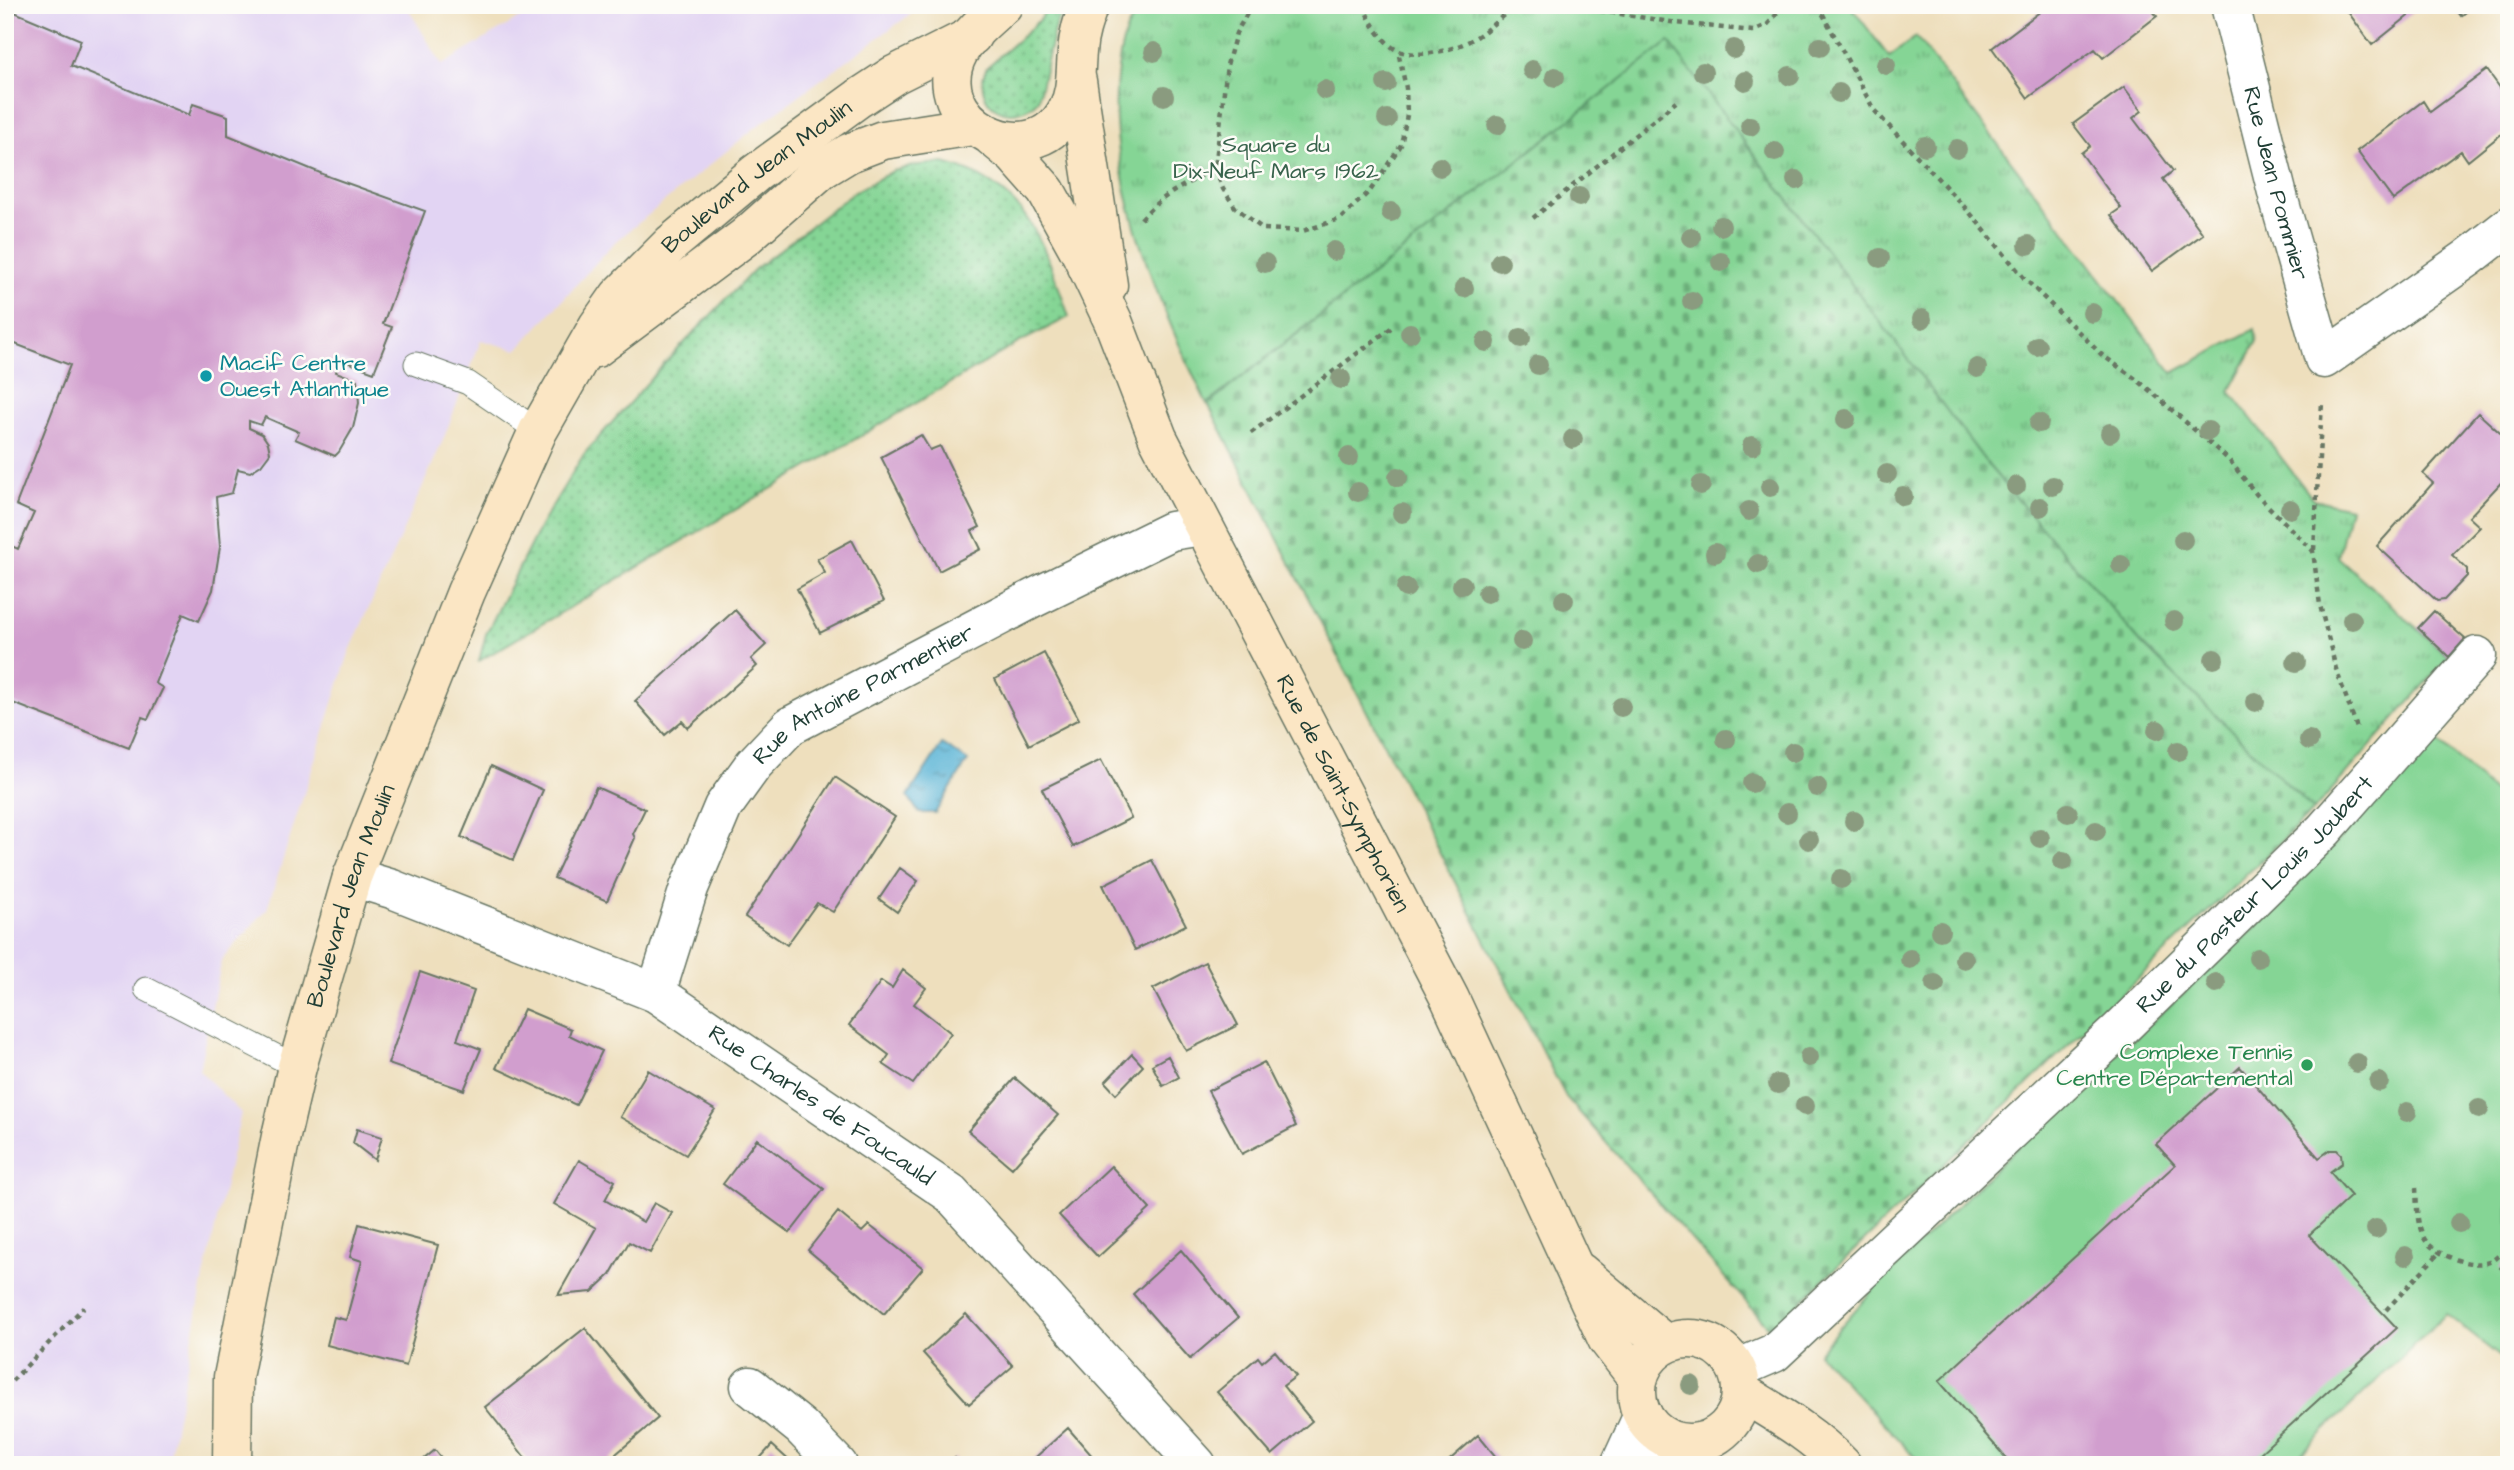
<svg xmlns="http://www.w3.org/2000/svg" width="2514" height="1470" font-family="'Architects Daughter',sans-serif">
  <defs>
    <pattern id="grass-dots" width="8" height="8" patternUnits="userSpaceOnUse" patternTransform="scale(1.75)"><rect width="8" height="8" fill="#85d595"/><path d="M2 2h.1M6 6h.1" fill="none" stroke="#6cae7a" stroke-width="1.8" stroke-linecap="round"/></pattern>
    <pattern id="cemetery-stones" width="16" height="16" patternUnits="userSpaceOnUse" patternTransform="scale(1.75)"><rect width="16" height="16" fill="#85d595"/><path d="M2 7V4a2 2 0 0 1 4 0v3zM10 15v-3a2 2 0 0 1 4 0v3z" fill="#6cae7a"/></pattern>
    <pattern id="park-tufts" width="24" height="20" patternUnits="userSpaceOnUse" patternTransform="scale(1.75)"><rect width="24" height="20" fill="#85d595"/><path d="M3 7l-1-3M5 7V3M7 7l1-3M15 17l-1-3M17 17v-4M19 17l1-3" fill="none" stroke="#6cae7a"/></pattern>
    <pattern id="water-ripples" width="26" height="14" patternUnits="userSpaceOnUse" patternTransform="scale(1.75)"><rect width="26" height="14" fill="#57b2d5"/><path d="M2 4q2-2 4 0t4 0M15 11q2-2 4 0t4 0" fill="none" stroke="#4792ae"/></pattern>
  </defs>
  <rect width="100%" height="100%" fill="#fdfcf7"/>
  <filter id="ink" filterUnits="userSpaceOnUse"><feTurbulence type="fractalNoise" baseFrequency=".0143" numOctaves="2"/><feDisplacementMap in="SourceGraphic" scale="14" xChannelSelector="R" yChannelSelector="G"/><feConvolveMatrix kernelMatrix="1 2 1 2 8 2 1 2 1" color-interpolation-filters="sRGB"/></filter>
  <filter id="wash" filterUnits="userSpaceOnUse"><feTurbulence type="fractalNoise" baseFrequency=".00686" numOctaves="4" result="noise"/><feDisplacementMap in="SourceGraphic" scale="28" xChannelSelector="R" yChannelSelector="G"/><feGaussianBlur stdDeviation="1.57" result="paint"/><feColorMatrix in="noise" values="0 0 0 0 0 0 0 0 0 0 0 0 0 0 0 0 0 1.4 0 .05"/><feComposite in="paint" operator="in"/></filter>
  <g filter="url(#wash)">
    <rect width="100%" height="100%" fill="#eedfbd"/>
    <path fill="#e2d4f3" d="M5 5H406L442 65 541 5H923L756 127 614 243 517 350 481 340 443 440 349 653 267 909 222 959 199 1070 241 1113 204 1277 168 1465H5Z"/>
    <path fill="url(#grass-dots)" stroke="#528964" stroke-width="2" d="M1049 5H1065L1055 26 1038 100C1011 130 969 103 987 67L1027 32 1041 18Z
      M944 163C1028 185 1044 244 1069 317L1020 342 479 661 486 634 540 526 584 454 665 363 755 269 854 192 893 171 918 165Z"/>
    <path fill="url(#cemetery-stones)" stroke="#528964" stroke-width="2" d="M1669 41 1989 466 2143 645 2314 810 1771 1330 1566 1097 1208 404Z"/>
    <path fill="url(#park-tufts)" stroke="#528964" stroke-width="2" d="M1144 5H1850L1889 57 1916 37 2173 373 2255 329 2257 341 2230 391 2313 499 2350 508 2338 557 2449 657 2314 810 2143 645 1989 466 1669 42 1207 404C1160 308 1103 177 1118 68 1120 55 1122 39 1128 27 1132 19 1139 12 1144 5Z"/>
    <path fill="#85d595" stroke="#528964" stroke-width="2" d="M2435 738 2509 806V1364L2446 1314 2289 1465H1922L1818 1353 1875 1287 2047 1118 2258 925Z"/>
    <path fill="url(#water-ripples)" stroke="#3b7884" stroke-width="2" d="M942 744 968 761 935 813H919L908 796Z"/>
    <g id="blocks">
      <path fill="#d19ece" d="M2049 5H2062L2066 10 2072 5H2148L2157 16 2103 58 2095 49 2028 98 1992 48Z
        M2343 5H2422L2372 45Z
        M2453 5H2475L2461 16Z
        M5 8 81 40 71 66 189 115 193 104 228 116V135L330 177 425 211 383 324 392 327 374 372 339 359 336 372 357 380 359 403 353 428 339 452 335 456 295 439 299 432 265 417 261 425 249 421V428L262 434 268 443 270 453 261 465 250 472 238 469 232 493 216 497 220 547 213 590 199 621 183 614 155 683 163 688 148 719 142 717 129 748 5 700V543L18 549 34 513 16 505 70 365 5 340Z
        M2487 70 2509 100V128L2468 161 2461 151 2393 200 2357 151 2423 101 2430 112Z
        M2124 87 2142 111 2133 118 2173 171 2163 179 2203 234 2152 271 2111 215 2121 208 2081 153 2090 146 2073 124Z
        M2478 413 2509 441V474L2469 517 2480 527 2452 555 2467 569V576L2444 600 2437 601 2377 546 2433 483 2423 474Z
        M921 435 930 450 940 446 980 527 972 531 981 549 939 571 881 457Z
        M852 540 884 601 820 633 797 589 825 573 817 559Z
        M735 610 766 645 751 659 757 666 688 728 682 721 665 735 635 701Z
        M2434 611 2465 639 2449 657 2418 628Z
        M1044 653 1079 719 1029 745 995 679Z
        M1101 760 1131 818 1073 847 1042 789Z
        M491 766 543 790 513 860 461 837Z
        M835 777 895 817 833 912 817 903 787 945 745 917Z
        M596 787 645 809 633 834 635 838 607 901 554 878Z
        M1152 860 1186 925 1135 950 1103 885Z
        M900 868 918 881 897 912 879 899Z
        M1205 962 1238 1025 1186 1051 1153 989Z
        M903 970 926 988 914 1004 951 1033 913 1084 883 1064 889 1055 849 1025 881 981 892 988Z
        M420 972 474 991 457 1040 481 1049 464 1090 388 1064Z
        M524 1009 571 1029 569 1035 602 1051 576 1105 496 1068Z
        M1132 1054 1143 1066 1116 1094 1105 1082Z
        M1168 1056 1179 1077 1163 1086 1152 1065Z
        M1264 1062 1296 1126 1242 1154 1208 1091Z
        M2240 1067 2319 1158 2330 1150H2337L2341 1154 2342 1163 2330 1172 2351 1196 2309 1235 2397 1328 2247 1465H2012L1939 1381 2175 1165 2156 1144Z
        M648 1070 715 1110 686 1155 620 1117Z
        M1015 1078 1058 1115 1012 1168 968 1131Z
        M357 1129 382 1137 375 1160 353 1143Z
        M757 1139 824 1189 790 1233 723 1184Z
        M579 1160 615 1181 605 1200 643 1222 654 1203 672 1213 650 1253 629 1242 610 1275 592 1292 558 1295 596 1228 554 1204Z
        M1111 1166 1150 1209 1098 1257 1059 1215Z
        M838 1212 862 1232 869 1225 923 1268 884 1314 808 1250Z
        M359 1224 438 1245 406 1366 327 1345 334 1317 346 1320 362 1261 350 1257Z
        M1181 1250 1238 1318 1190 1359 1133 1294Z
        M2509 1258V1277L2500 1268Z
        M966 1314 1013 1366 969 1404 923 1353Z
        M585 1328 658 1418 603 1465H531L485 1407Z
        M1275 1351 1296 1376 1283 1386 1312 1421 1272 1455 1217 1392 1258 1357 1262 1362Z
        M1068 1428 1100 1465H1027Z
        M1478 1435 1501 1463 1444 1465Z
        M772 1445 794 1465H754Z
        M435 1450 447 1465H417Z
        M955 1458 961 1465H947Z"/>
    </g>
  </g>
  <g filter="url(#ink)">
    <use href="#blocks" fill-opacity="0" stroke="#677664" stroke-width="2"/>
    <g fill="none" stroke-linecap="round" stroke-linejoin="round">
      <g stroke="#677664" stroke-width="25">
        <path id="lane" d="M416 364 468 383 538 431
          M146 989 297 1067"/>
      </g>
      <g stroke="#677664" stroke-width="41">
        <g id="street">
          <path id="s1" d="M2230 5 2279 200 2324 359 2468 258 2509 226"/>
          <path id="s2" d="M352 877 392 889 656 993 951 1194 1197 1465"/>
          <path id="s3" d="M656 993 689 888 723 807 754 764 790 726 1034 598 1171 531 1202 526"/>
          <path id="s4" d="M1737 1369 1774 1353 2118 1031 2324 830 2477 656"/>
          <path d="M750 1386 801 1427 838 1465"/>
          <path d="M1620 1465 1643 1415"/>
          <path d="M1653 1465 1670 1440"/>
        </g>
      </g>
      <g stroke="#677664" stroke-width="41">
        <g id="secondary">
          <path d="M1003 5C988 18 969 34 959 52 922 120 1031 179 1067 110 1077 92 1075 72 1077 52 1078 35 1083 21 1089 5"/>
          <path d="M1077 81 1108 285"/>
          <path id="s5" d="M992 137 1014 155 1046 191 1081 254 1113 321 1158 438 1450 999 1607 1339 1638 1379"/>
          <path d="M596 348 745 237 821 170 849 153 883 140 973 126"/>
          <path d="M1580 1272 1665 1344"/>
          <circle cx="1689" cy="1391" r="52"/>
          <path d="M1741 1392C1777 1414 1813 1434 1842 1465"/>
          <path id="s6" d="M232 1465 233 1377 281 1136 297 1067 352 877 466 592 538 431 598 326 619 296 672 243 756 173 859 98 894 75 972 36"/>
        </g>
      </g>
      <path stroke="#677664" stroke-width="4.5" stroke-dasharray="5 5" stroke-linecap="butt" d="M1252 5 1236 33 1227 65 1215 169 1223 189 1235 207 1263 229 1303 231 1340 219 1370 191 1401 145 1407 115 1406 88 1398 51
        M1363 5C1368 19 1385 46 1399 51 1423 59 1458 49 1478 36 1491 27 1503 15 1516 5
        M1581 5 1589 9 1677 23 1753 31 1767 25 1776 15 1780 5
        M1818 5 1874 110 1970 213 2025 279 2102 355 2140 382 2229 460 2257 495 2313 551 2320 605 2336 669 2357 728
        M1533 218 1676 102
        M1141 219C1161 195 1188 183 1215 169
        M1251 433 1391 328
        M2314 550 2322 402
        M2416 1188C2417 1203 2416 1224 2424 1238 2433 1255 2477 1271 2493 1260 2499 1256 2504 1248 2509 1243
        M2386 1310 2439 1253
        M5 1388 84 1307"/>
      <use href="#lane" stroke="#fff" stroke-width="23"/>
      <use href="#street" stroke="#fff" stroke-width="38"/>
      <use href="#secondary" stroke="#fbe6c4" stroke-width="38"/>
    </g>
    <g fill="#8a9b7f">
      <circle cx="1820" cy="47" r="10"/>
      <circle cx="1734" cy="49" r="10"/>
      <circle cx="1154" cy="52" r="10"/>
      <circle cx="1886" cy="65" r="10"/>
      <circle cx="1532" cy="70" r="10"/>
      <circle cx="1703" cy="72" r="10"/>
      <circle cx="1790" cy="76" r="10"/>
      <circle cx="1555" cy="77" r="10"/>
      <circle cx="1745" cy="81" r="10"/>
      <circle cx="1386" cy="83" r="10"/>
      <circle cx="1325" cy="90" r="10"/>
      <circle cx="1839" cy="93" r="10"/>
      <circle cx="1164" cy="96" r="10"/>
      <circle cx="1387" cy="119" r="10"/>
      <circle cx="1497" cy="125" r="10"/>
      <circle cx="1750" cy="126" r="10"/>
      <circle cx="1925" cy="146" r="10"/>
      <circle cx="1957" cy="149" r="10"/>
      <circle cx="1775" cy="152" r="10"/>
      <circle cx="1440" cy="167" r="10"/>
      <circle cx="1796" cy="180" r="10"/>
      <circle cx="1579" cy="197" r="10"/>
      <circle cx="1391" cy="212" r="10"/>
      <circle cx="1721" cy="226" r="10"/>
      <circle cx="1691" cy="237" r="10"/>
      <circle cx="2028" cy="245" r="10"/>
      <circle cx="1334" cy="251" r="10"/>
      <circle cx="1880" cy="258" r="10"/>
      <circle cx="1500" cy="262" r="10"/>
      <circle cx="1721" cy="262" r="10"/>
      <circle cx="1265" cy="263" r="10"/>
      <circle cx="1464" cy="288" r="10"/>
      <circle cx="1692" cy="301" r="10"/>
      <circle cx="2092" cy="313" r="10"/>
      <circle cx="1922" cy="319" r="10"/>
      <circle cx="1410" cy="333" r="10"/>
      <circle cx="1521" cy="338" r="10"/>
      <circle cx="1486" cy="342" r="10"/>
      <circle cx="2037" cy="346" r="10"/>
      <circle cx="1538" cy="365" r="10"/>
      <circle cx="1977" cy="368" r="10"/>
      <circle cx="1341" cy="379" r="10"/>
      <circle cx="1846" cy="419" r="10"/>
      <circle cx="2039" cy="423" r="10"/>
      <circle cx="2208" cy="431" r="10"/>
      <circle cx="2110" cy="433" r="10"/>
      <circle cx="1573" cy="439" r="10"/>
      <circle cx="1752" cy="446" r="10"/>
      <circle cx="1349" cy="457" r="10"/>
      <circle cx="1887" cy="474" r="10"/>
      <circle cx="1398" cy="477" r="10"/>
      <circle cx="1701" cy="485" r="10"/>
      <circle cx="2016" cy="486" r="10"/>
      <circle cx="2053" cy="486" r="10"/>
      <circle cx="1770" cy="487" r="10"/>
      <circle cx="1358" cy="492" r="10"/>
      <circle cx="1903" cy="496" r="10"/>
      <circle cx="2040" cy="507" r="10"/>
      <circle cx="2290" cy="509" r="10"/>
      <circle cx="1749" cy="511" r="10"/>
      <circle cx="1402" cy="513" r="10"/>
      <circle cx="2183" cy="540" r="10"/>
      <circle cx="1715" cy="553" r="10"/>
      <circle cx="1758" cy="564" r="10"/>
      <circle cx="2121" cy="565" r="10"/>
      <circle cx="1462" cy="585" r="10"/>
      <circle cx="1406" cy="588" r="10"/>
      <circle cx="1487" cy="593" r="10"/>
      <circle cx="1564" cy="600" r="10"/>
      <circle cx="2352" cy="620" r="10"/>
      <circle cx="2174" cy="621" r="10"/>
      <circle cx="1522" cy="641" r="10"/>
      <circle cx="2214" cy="659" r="10"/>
      <circle cx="2296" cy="662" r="10"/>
      <circle cx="2255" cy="702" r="10"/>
      <circle cx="1621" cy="707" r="10"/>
      <circle cx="2157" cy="730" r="10"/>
      <circle cx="1726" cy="739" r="10"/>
      <circle cx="2309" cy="740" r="10"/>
      <circle cx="2178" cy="751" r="10"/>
      <circle cx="1793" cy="752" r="10"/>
      <circle cx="1752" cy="783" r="10"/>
      <circle cx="1817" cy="787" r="10"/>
      <circle cx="1787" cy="813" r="10"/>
      <circle cx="2068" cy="813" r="10"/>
      <circle cx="1854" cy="821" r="10"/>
      <circle cx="2096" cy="831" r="10"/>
      <circle cx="2040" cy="838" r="10"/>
      <circle cx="1809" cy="840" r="10"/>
      <circle cx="2063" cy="861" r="10"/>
      <circle cx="1841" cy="879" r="10"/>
      <circle cx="1940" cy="931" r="10"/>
      <circle cx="2258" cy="958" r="10"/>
      <circle cx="1910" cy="959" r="10"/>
      <circle cx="1964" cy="959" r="10"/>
      <circle cx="2216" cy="983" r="10"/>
      <circle cx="1935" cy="984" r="10"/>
      <circle cx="1809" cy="1057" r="10"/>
      <circle cx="2357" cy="1063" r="10"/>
      <circle cx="2379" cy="1082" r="10"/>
      <circle cx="1778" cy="1084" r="10"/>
      <circle cx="1805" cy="1106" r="10"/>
      <circle cx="2479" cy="1109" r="10"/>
      <circle cx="2407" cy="1112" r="10"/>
      <circle cx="2459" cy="1223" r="10"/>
      <circle cx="2376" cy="1229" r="10"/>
      <circle cx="2405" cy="1256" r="10"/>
      <circle cx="1691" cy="1385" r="10"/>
    </g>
  </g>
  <circle fill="#0f9aa8" stroke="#fdfcf7" stroke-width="2.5" cx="206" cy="376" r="7"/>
  <circle fill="#2e9e5b" stroke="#fdfcf7" stroke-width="2.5" cx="2307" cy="1065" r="7"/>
  <g text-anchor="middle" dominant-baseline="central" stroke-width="5" stroke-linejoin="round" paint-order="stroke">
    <g font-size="23" fill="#38634c" stroke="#fdfcf7">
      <text x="1276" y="145">Square du<tspan x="1276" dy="26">Dix-Neuf Mars 1962</tspan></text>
    </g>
    <g font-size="23" fill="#1f3d34" stroke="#fdfcf7">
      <text stroke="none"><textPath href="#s6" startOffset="1426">Boulevard Jean Moulin</textPath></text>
      <text stroke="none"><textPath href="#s1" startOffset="184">Rue Jean Pommier</textPath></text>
      <text stroke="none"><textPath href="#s3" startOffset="382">Rue Antoine Parmentier</textPath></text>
      <text stroke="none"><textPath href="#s5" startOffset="749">Rue de Saint-Symphorien</textPath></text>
      <text stroke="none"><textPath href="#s4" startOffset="705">Rue du Pasteur Louis Joubert</textPath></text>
      <text stroke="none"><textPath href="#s6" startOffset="584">Boulevard Jean Moulin</textPath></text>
      <text stroke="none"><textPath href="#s2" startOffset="525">Rue Charles de Foucauld</textPath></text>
    </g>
    <g font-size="23" fill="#0d838f" stroke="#fdfcf7" text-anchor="start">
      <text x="220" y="363">Macif Centre<tspan x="220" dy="26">Ouest Atlantique</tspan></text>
    </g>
    <g font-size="23" fill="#27864d" stroke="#fdfcf7" text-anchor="end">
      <text x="2293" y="1052">Complexe Tennis<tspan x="2293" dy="26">Centre Départemental</tspan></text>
    </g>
  </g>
  <rect width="2514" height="1470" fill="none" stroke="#fdfcf7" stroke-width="28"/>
</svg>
